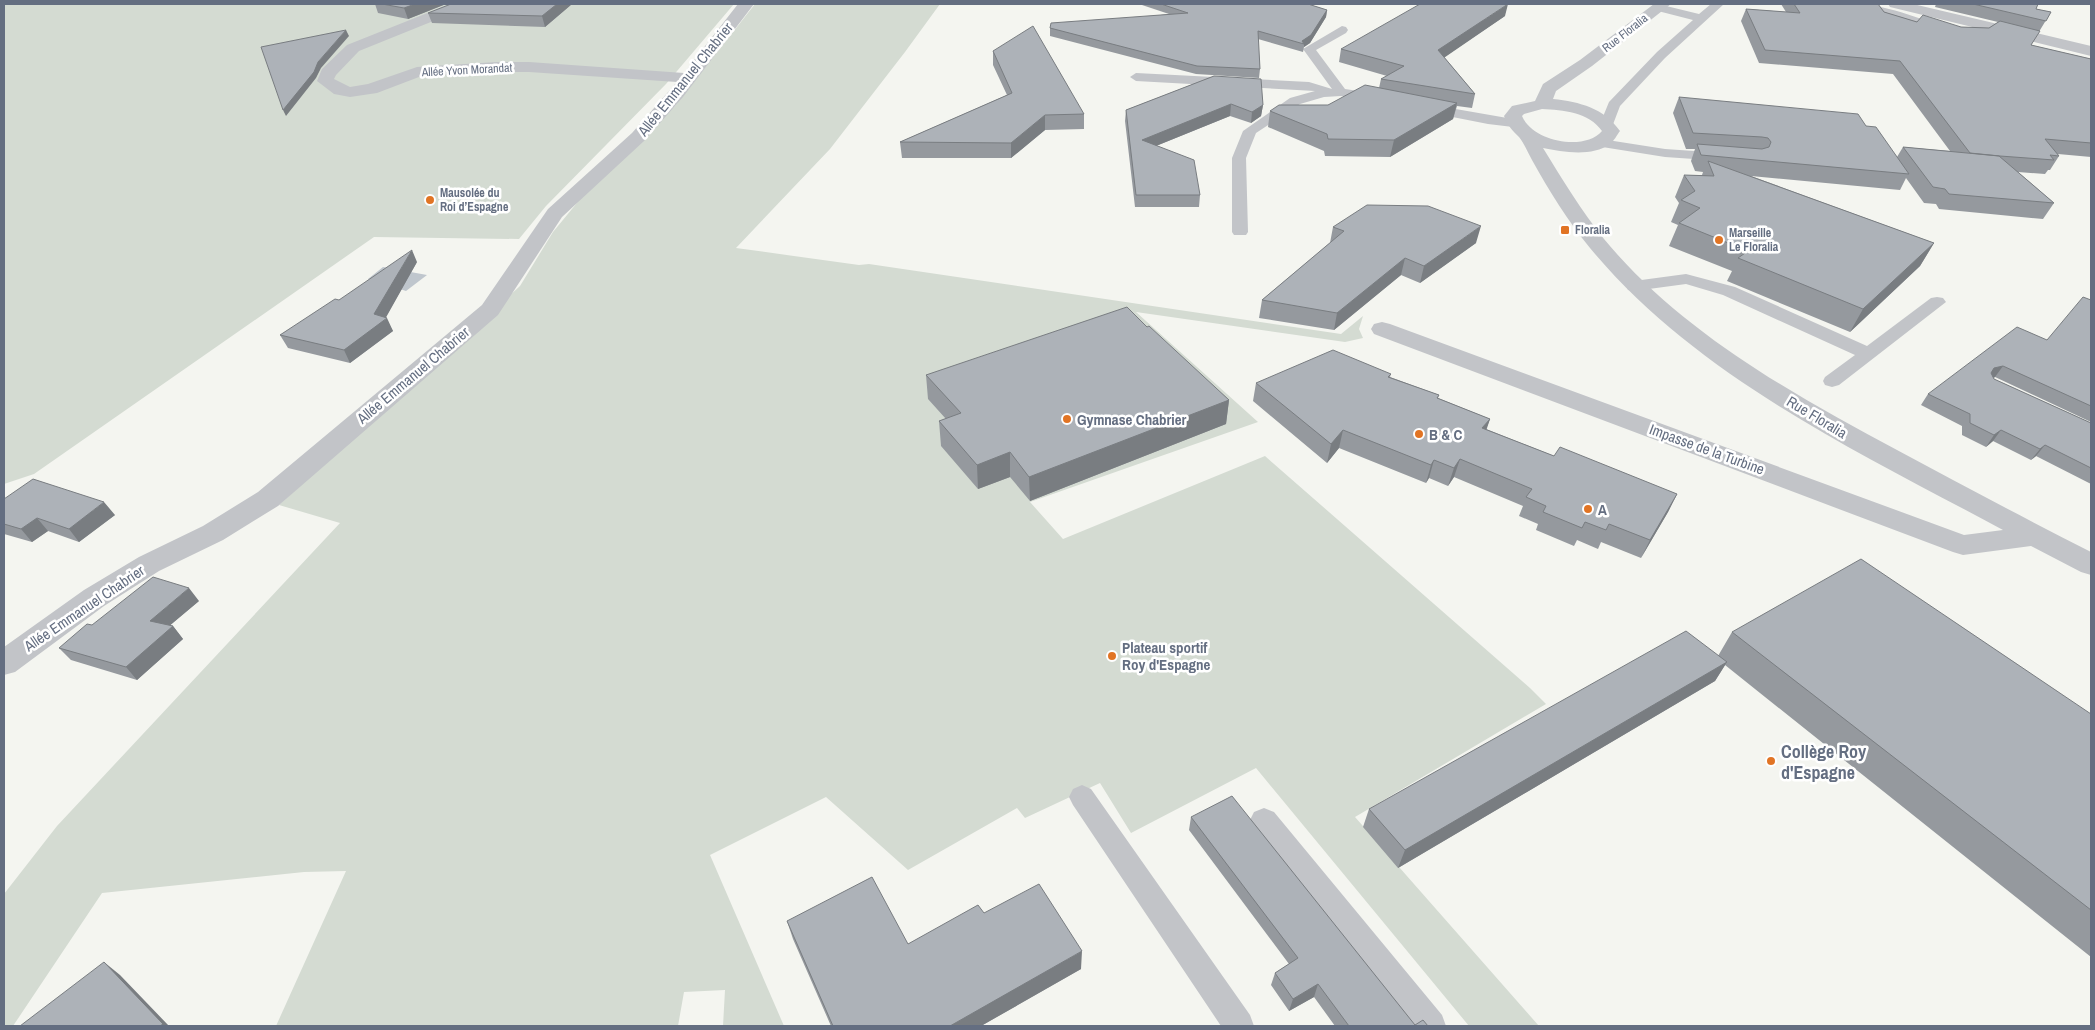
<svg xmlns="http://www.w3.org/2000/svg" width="2095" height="1030" font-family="'Archivo Narrow',sans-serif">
  <rect width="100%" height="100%" fill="#f4f5f0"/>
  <path fill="#d4dbd2" d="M4 4H734L666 84 546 206 519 239 374 237 34 474 4 484Z
    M755 4H940L905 52 830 149 736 248 859 265 869 264 1341 334 1363 316 1359 329 1363 338 1345 342 1136 312 1258 422 1030 502 1063 539 1265 456 1530 688 1546 704 1355 817 1539 1026H1469L1256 768 1131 833 1100 783 1025 818 1017 808 908 870 826 797 710 855 784 1026H723L725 990 684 992 678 1026H276L346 871 304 872 102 893 13 1026H4V894L57 826 340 523 279 505 520 286 553 232 586 192 675 106Z"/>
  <path fill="#bfc6cd" d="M383 267 427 275 406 291 397 288 400 285 368 279Z"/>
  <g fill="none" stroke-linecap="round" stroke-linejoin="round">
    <path fill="#c2c4c8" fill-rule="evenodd" d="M1658 4 1699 14 1711 4H1724L1665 58 1620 106 1612 127H1602L1600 124 1609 102 1657 52 1693 20 1654 10 1652 8 1654 6Z
      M1846 4C1881 2 1916 18 1949 28L1951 31 1949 34H1941L1879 14 1848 6Z
      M1342 26 1346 27 1348 30 1346 33 1316 50 1345 89 1378 94 1385 98 1378 102 1341 96 1324 97 1300 104 1256 133 1246 158 1248 232 1246 235H1234L1232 232V158L1243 131 1290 98 1315 91 1136 81 1130 77 1136 73 1309 82 1332 89 1303 49Z
      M1427 104 1513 119 1520 123 1513 127 1488 124 1422 111 1420 108 1422 105Z
      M1601 139 1665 149 1723 153 1728 154 1730 157 1728 160 1723 161 1665 157 1596 146 1594 143 1596 140Z
      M1686 274 1735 287 1867 346 1931 298 1937 297 1943 298 1946 302 1839 385 1832 387 1825 385 1823 381 1825 377 1855 355 1723 295 1686 284 1634 291 1628 290 1626 286 1628 282 1634 281Z
      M1082 785 1091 789 1250 1015 1254 1026H1221L1073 805 1069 797 1073 789Z
      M1264 808 1274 812 1442 1015 1446 1026H1412L1254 828 1250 820 1254 812Z"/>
    <path fill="#c2c4c8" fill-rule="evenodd" d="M450 4H471L468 7 359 51 336 75 334 79 350 87 368 84 417 67 497 62H529L684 73 738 4H754L683 97 644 141 562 217 498 315 278 506 223 540 159 571 104 606 15 672 4 675V647L84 590 139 557 203 526 258 492 482 305 548 209 632 133 677 82 529 72H497L419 77 377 93 350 97 334 94 317 81 322 69 347 45Z
      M1654 4H1671L1592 66 1556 91 1553 99C1580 102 1604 108 1620 131 1617 135 1614 141 1610 144 1592 157 1563 152 1543 148 1562 179 1581 210 1604 239 1681 332 1792 394 1897 450 1962 485 2026 519 2091 552V575L2081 572 2031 546 1963 555 1953 552 1374 334 1371 329 1374 324 1382 322 1390 324 1964 535 2003 530C1859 452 1698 378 1590 248 1568 221 1549 191 1532 160 1528 153 1524 143 1519 137 1512 130 1508 126 1504 116L1512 106 1535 101 1543 84 1580 60ZM1542 109C1563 110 1589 112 1602 131 1584 152 1532 141 1522 116L1524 114Z
      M1888 4H1913L2091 46V56L1890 7Z"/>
  </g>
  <path fill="#95999e" d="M375 4H446L408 19 378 13Z
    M572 4 545 27 432 23 428 13Z
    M1139 4H1308L1327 10 1326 17 1310 43 1304 47 1303 52 1258 39 1260 69 1259 78 1196 74 1050 36V28L1169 14Z
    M1781 4H1878L1884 12 1917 22 1961 27 1989 28 1998 22 1935 7 1936 4H2038L2036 9 2051 12 2031 45 2091 59V157L2058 154 2059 156 2050 170H2048L2045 174 2018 172 2054 203 2043 219 1939 209 1936 204 1924 203 1906 178 1900 190 1751 176 1934 243 1920 266 1850 332 1727 281 1732 271 1669 246 1678 225 1671 222 1679 203 1675 197 1684 175H1702L1703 172 1695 171 1691 161 1695 149H1686L1673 113 1679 97 1866 126 1897 157 1903 147 1950 151 1893 74 1759 63 1741 21 1746 9 1786 12Z
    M1505 16 1444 57 1475 94 1472 108 1457 106 1453 119 1390 157 1325 156 1324 151 1268 127 1270 111 1328 105 1379 88 1381 79 1387 76 1339 62 1341 49Z
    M993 51 1084 114V129L1045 130 1011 158H902L900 142 1007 95 993 65Z
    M1214 76 1263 105 1261 116 1251 123 1230 116 1156 146 1200 195 1199 207H1135L1125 121 1126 110Z
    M1333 227 1476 243 1420 283 1401 275 1334 330 1259 318 1262 300 1330 243Z
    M417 262 385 318 393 331 350 363 288 348 280 335 339 300Z
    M2091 300V422L1995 377 1994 378V379L2091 423V484L2036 456 2031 460 1993 441 1986 447 1962 435V426L1921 405 1928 394 2047 340Z
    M1147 327 1229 400 1226 424 1030 501 1010 477 978 489 941 446 939 421 946 419 928 399 926 375Z
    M1391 374 1390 377 1439 395 1438 398 1490 419 1486 429 1554 456 1677 494 1668 512 1641 558 1601 542 1598 549 1577 540 1574 546 1536 530 1538 524 1519 516 1523 506 1454 477 1448 486 1429 478 1426 483 1339 448 1327 463 1253 401 1256 383Z
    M4 499 115 515 79 542 48 531 32 542 4 534Z
    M199 601 170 625 173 626 183 639 137 680 71 660 59 648 92 625Z
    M1732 632 2091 714V957L1725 665 1715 681 1398 868 1363 827 1369 809 1718 656Z
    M1191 817 1415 1025 1428 1026H1335L1314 997 1289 1011 1271 985 1275 973 1289 964 1189 830Z
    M984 913 1081 969 981 1026H831L793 939 787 921 908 944Z"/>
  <path fill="#797d81" d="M415 4H446L408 19 404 8Z
    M557 4H572L545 27 542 16Z
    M1508 4 1505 16 1435 64 1438 50Z
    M1327 10 1326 17 1310 43 1304 47V44L1302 41Z
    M346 30 349 36 321 68 316 78 286 116 283 110 318 62Z
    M1457 103 1453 119 1390 157 1394 140Z
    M1231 104 1230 116 1141 152 1142 140Z
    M1263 105 1261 116 1251 123 1252 112Z
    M1045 115V130L1011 158V143Z
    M1481 226 1476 243 1420 283 1424 266Z
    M1934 243 1920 266 1850 332 1863 309Z
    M412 250 417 262 384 321 387 318 393 331 350 363 344 350 374 314Z
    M1405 258 1401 275 1334 330 1337 313Z
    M2003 366 1995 377 1986 379 1994 368Z
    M1229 400 1226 424 1030 501 1029 477Z
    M1490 419 1484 437 1482 428Z
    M1343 430 1339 448 1327 463 1331 444Z
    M2001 430 1993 441 1986 447 1994 435Z
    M2045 445 2036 456 2031 460 2040 449Z
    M1010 452V477L978 489 977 465Z
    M1460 459 1454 477 1448 486 1454 468Z
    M1434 460 1429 478 1426 483 1431 465Z
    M1677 494 1668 512 1641 558 1650 540Z
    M104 502 115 515 79 542 69 529Z
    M37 518 48 531 32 542 21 529Z
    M189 588 199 601 161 633 150 621Z
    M173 626 183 639 137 680 126 667Z
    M1727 662 1715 681 1398 868 1405 850Z
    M1082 951 1081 969 981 1026H950Z
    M104 962 120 975 169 1026H160Z
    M1318 984 1314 997 1289 1011 1293 999Z"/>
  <path fill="#adb2b8" stroke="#797d81" d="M382 4H415L404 8Z
    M451 4H557L542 16 428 13Z
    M1161 4H1308L1327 10 1311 35 1302 41 1304 44 1258 31 1260 69 1197 66 1050 28 1051 23 1188 13Z
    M1420 4H1508L1438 50 1475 94 1381 79 1404 66 1341 49Z
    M1794 4H1878L1884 12 1917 22 1923 15 1961 27 1989 28 2000 21 2040 31 2031 45 2091 59V143L2045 139 2059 156 2050 155 2054 160 2000 156 1970 153 1900 61 1765 50 1746 9 1800 13Z
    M1973 4H2038L2036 9 2051 12 2046 21Z
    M1033 26 1084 114 1045 115 1011 143 900 142 1012 93 993 51Z
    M346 30 318 62 314 72 283 110 261 47Z
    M1214 76 1261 79 1263 105 1252 112 1231 104 1142 140 1194 160 1200 195H1136L1126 110Z
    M1365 85 1457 103 1394 140 1328 139 1327 134 1270 111 1279 105H1328Z
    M1679 97 1858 114 1866 126 1876 127 1909 174 1701 155 1697 144 1762 149 1769 147 1771 142 1768 138 1762 137 1693 133Z
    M1903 147 1999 156 2054 203 1949 194 1945 189 1933 187Z
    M1708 161 1934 243 1863 309 1738 258 1748 251 1679 223 1700 208 1681 200 1695 191 1684 175 1714 176Z
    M1367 205 1428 206 1481 226 1424 266 1405 258 1337 313 1262 300 1344 231 1333 227Z
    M412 250 374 314 387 318 344 350 280 335 335 299 339 300Z
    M2083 297 2091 300V406L2003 366 1994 368 1991 373 1994 379 2091 423V468L2045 445 2040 449 2001 430 1994 435 1970 423V414L1928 394 2017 327 2047 340Z
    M1127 307 1147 327 1149 326 1229 400 1029 477 1010 452 977 465 939 421 961 413 926 375Z
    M1333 350 1391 374 1388 377 1439 395 1437 398 1490 419 1482 428 1554 456 1560 447 1677 494 1650 540 1609 524 1606 530 1585 522 1582 528 1543 512 1546 506 1526 497 1532 489 1460 459 1454 468 1434 460 1431 465 1343 430 1331 444 1256 383Z
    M33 479 104 502 69 529 37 518 21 529 4 524V499Z
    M1861 559 2091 714V910L1732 632Z
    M153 577 189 588 150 621 173 626 126 667 59 648 87 624 92 625Z
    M1686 631 1727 662 1405 850 1369 809Z
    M1232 796 1415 1025 1423 1020 1428 1026H1349L1318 984 1293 999 1275 973 1298 958 1191 817Z
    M872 877 908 944 978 905 984 913 1039 884 1082 951 950 1026H833L787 921Z
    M104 962 163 1024 160 1026H20Z"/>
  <g fill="#e17424" stroke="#fff" stroke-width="2">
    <circle cx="430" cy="200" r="5"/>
    <rect x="1560" y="225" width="10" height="10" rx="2.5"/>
    <circle cx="1719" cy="240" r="5"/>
    <circle cx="1067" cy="419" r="5"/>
    <circle cx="1419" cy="434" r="5"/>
    <circle cx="1588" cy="509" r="5"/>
    <circle cx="1112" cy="656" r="5"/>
    <circle cx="1771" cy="761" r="5"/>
  </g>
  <g text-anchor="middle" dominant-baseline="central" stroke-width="5" stroke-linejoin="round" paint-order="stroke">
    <g font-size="12" fill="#646e81" stroke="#fff">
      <text transform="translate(1625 33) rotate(-38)">Rue Floralia</text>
      <text transform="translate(467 70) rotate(-3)">Allée Yvon Morandat</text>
    </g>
    <g font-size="12" font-weight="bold" fill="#646e81" stroke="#fff" text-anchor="start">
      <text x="440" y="193">Mausolée du<tspan x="440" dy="14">Roi d’Espagne</tspan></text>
      <text x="1575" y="230">Floralia</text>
      <text x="1729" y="233">Marseille<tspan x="1729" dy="14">Le Floralia</tspan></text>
    </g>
    <g font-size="15" fill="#646e81" stroke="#fff">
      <text transform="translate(685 79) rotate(-51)">Allée Emmanuel Chabrier</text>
      <text transform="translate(413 375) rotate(-40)">Allée Emmanuel Chabrier</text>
      <text transform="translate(1817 417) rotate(31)">Rue Floralia</text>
      <text transform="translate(1707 449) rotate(20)">Impasse de la Turbine</text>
      <text transform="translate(84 608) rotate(-34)">Allée Emmanuel Chabrier</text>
    </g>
    <g font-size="15" font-weight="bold" fill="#646e81" stroke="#fff" text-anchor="start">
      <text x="1077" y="419">Gymnase Chabrier</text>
      <text x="1429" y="434">B &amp; C</text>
      <text x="1598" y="509">A</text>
      <text x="1122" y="647">Plateau sportif<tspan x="1122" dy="17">Roy d'Espagne</tspan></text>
    </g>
    <g font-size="18" font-weight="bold" fill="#646e81" stroke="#fff" text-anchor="start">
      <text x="1781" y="751">Collège Roy<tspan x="1781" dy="21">d'Espagne</tspan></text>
    </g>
  </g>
  <rect width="2095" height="1030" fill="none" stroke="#646e81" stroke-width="10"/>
</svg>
